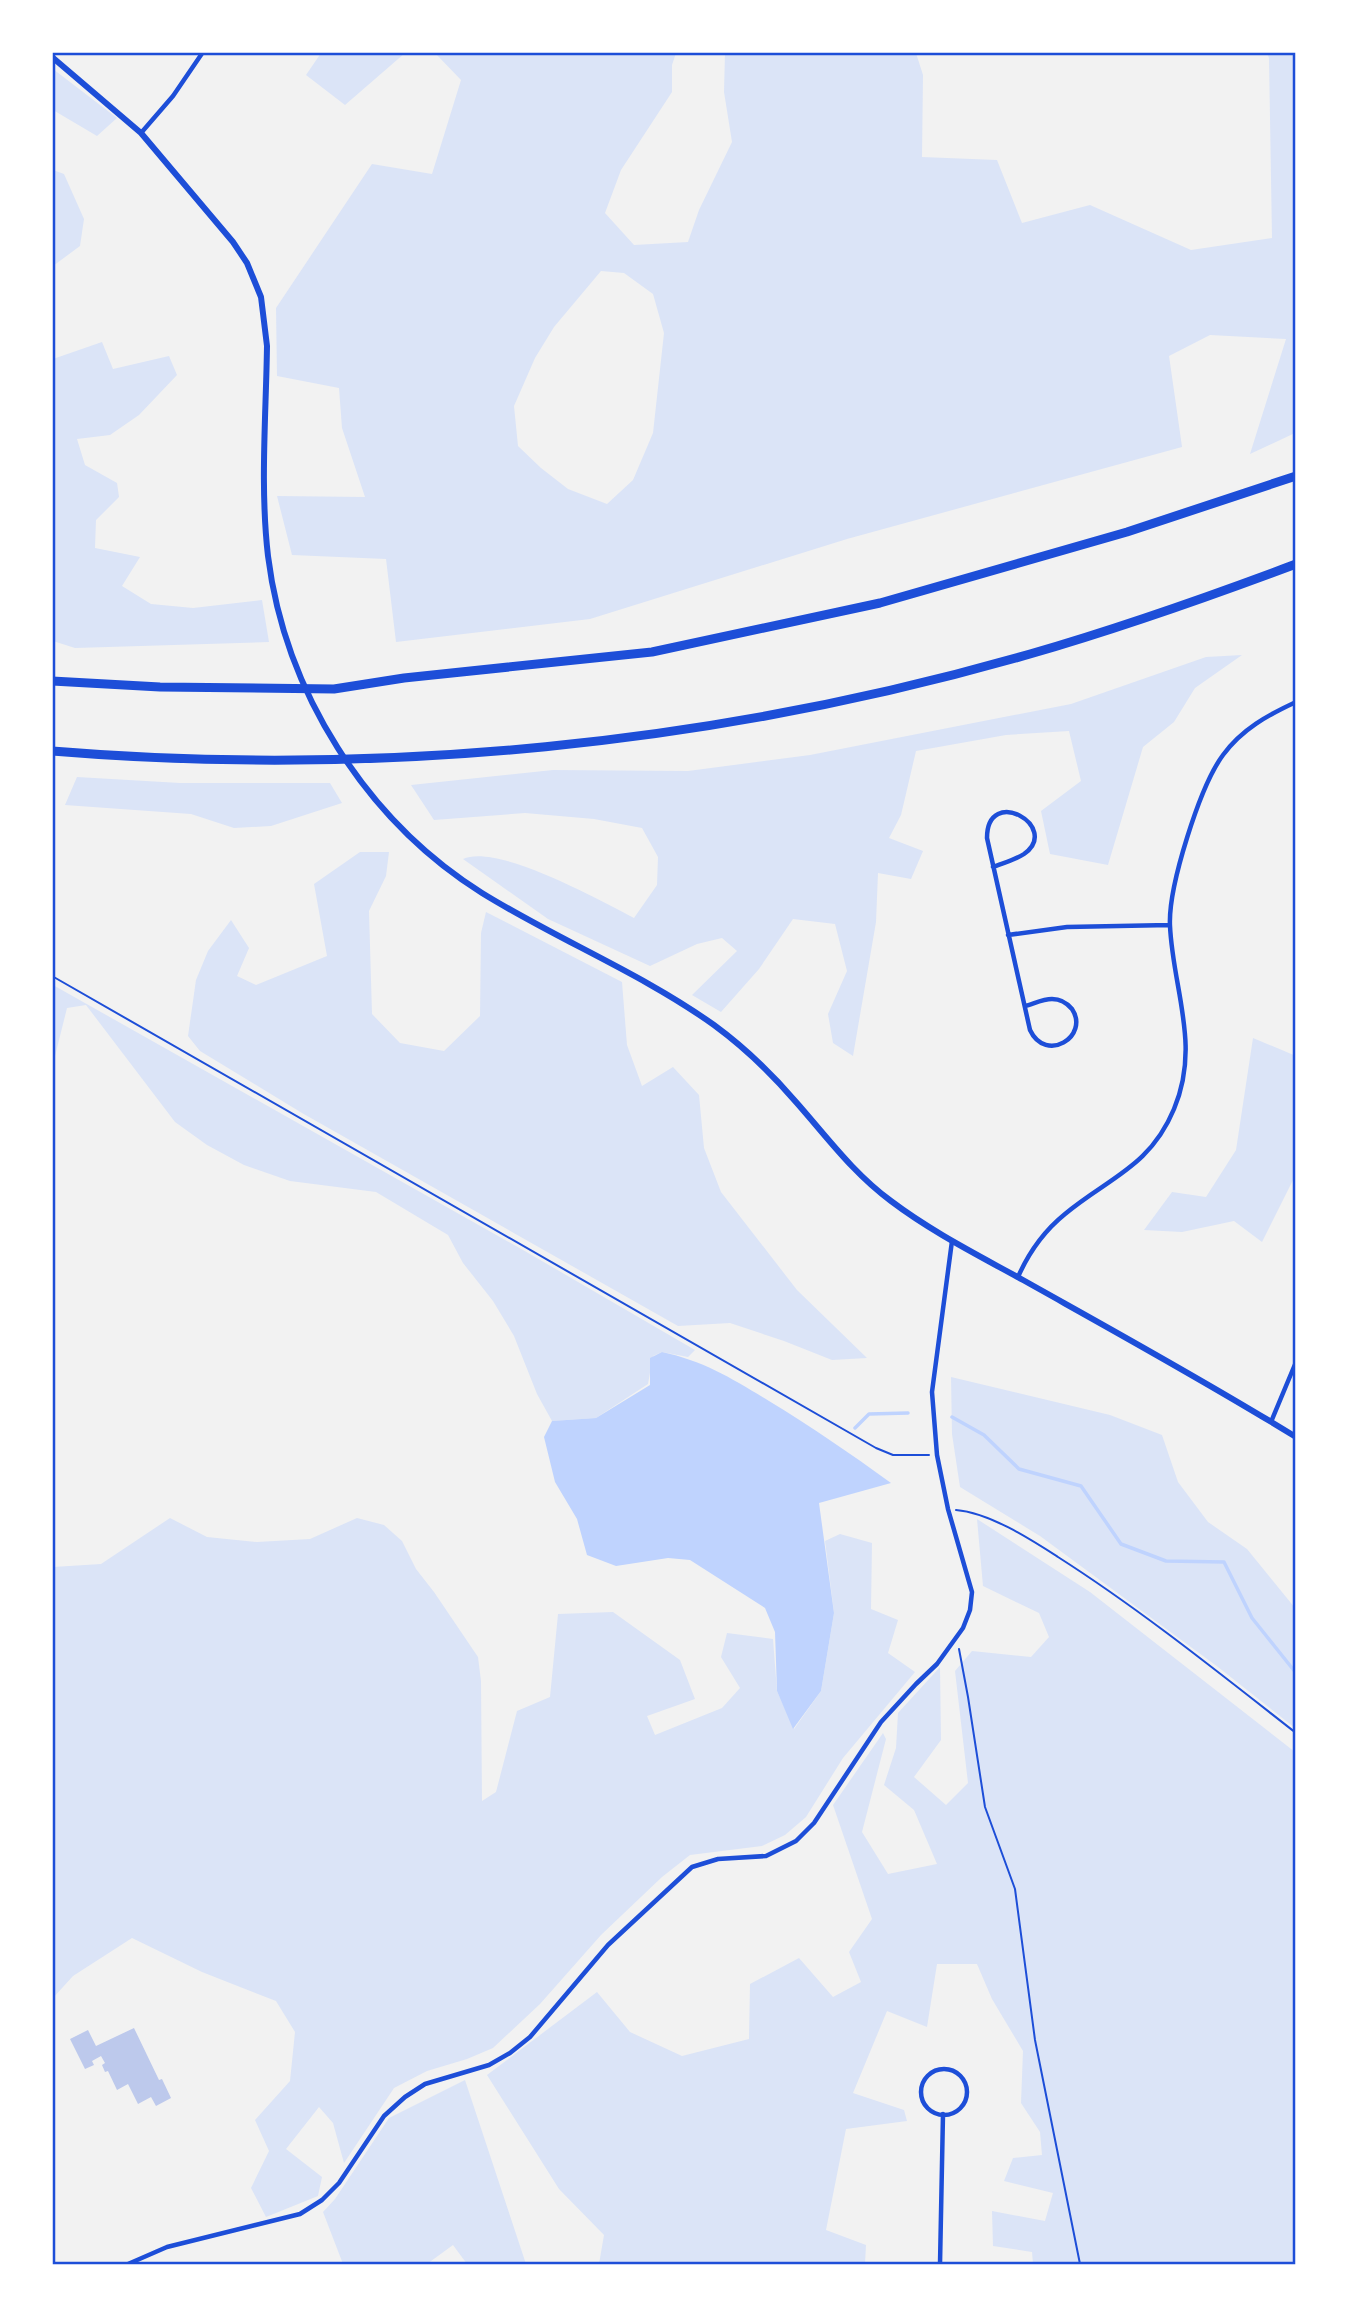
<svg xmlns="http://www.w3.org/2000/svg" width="1348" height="2317" font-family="'IBM Plex Sans',sans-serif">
  <rect width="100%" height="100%" fill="#f2f2f2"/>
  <path fill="#dbe4f7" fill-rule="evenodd" d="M321 53V52L405 53 345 105 306 75Z
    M916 53 923 75 922 157 997 160 1022 223 1090 205 1191 250 1272 238 1269 58 1267 53H1295V433L1250 454 1286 339 1210 335 1169 356 1182 447 847 539 590 619 396 642 386 559 292 555 277 496 365 497 342 428 339 388 277 376 276 308 372 164 432 174 461 80 435 53H676L672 65V92L621 170 605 213 634 245 688 242 699 210 732 142 724 92 725 53ZM601 271 624 273 653 294 664 333 653 433 633 480 607 504 568 489 541 468 518 446 514 406 535 358 554 327Z
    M52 69H53L117 118 97 136 53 110Z
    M53 170 64 174 84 219 80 246 53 266Z
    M102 342 113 369 169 356 177 375 139 415 110 435 77 439 85 465 117 483 119 497 96 520 95 548 140 557 122 586 151 604 193 608 262 600 269 642 75 648 53 641V359Z
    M1242 655 1195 688 1174 722 1143 747 1108 865 1050 854 1041 811 1081 781 1069 731 1006 735 916 751 901 815 889 838 923 851 911 879 878 873 876 922 853 1056 833 1043 828 1014 847 971 835 924 793 919 759 969 721 1012 692 995 737 951 722 938 697 944 650 966 548 919 463 859C497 843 601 901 634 918L657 885 658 857 642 828 594 819 525 813 434 820 411 785 553 770 688 771 810 755 1071 704 1206 657Z
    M77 777 180 783H330L342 803 271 826 234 828 191 814 65 805Z
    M360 852H389L386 876 369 911 372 1014 400 1043 444 1051 480 1016 481 933 486 912 622 982 627 1045 642 1086 673 1067 699 1095 704 1148 721 1192 797 1290 867 1358 832 1360 784 1341 730 1323 678 1326 302 1113 200 1051 188 1036 196 980 208 951 231 920 249 948 237 976 256 985 327 956 314 884Z
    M53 985 523 1250 695 1350 688 1357 662 1352 653 1356 648 1384 596 1418 552 1421 537 1394 514 1336 493 1301 463 1263 448 1235 376 1192 290 1181 244 1165 207 1145 175 1122 86 1005 67 1008 53 1064Z
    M1253 1038 1296 1056 1295 1176 1262 1242 1234 1221 1182 1232 1144 1230 1172 1192 1206 1197 1236 1150Z
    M951 1377 1110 1415 1162 1435 1178 1482 1208 1522 1247 1549 1295 1608V1728L1218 1667 1040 1536 960 1487 952 1434Z
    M170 1518 207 1537 257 1542 310 1539 357 1518 384 1525 402 1541 416 1569 434 1592 478 1657 481 1681 482 1801 496 1792 517 1711 550 1697 558 1614 613 1612 680 1660 695 1699 647 1716 655 1735 722 1708 740 1688 721 1657 727 1633 773 1639 777 1691 794 1729 821 1691 834 1613 825 1541 840 1534 872 1543 871 1609 898 1620 888 1653 915 1672 843 1758 806 1817 785 1835 762 1846 690 1855 662 1877 601 1935 540 2004 493 2048 467 2059 427 2071 394 2088 344 2163 333 2123 319 2107 286 2149 322 2177 318 2196 266 2217 251 2188 269 2151 255 2120 290 2081 295 2032 276 2001 202 1972 132 1938 73 1976 53 1998V1567L101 1564Z
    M977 1519 1090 1592 1295 1752V2264H1033L1032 2252 993 2246 992 2211 1045 2221 1053 2193 1004 2181 1013 2158 1042 2155 1040 2132 1021 2103 1023 2051 992 1999 977 1964H937L927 2027 887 2011 853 2093 904 2110 907 2121 846 2129 826 2230 866 2245 865 2264H599L604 2235 559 2189 487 2075 597 1992 630 2032 682 2056 749 2039 750 1984 799 1958 833 1997 861 1982 849 1952 872 1919 833 1805 883 1733 886 1739 862 1832 888 1874 937 1864 914 1810 884 1785 896 1748 898 1713 940 1667 941 1740 914 1777 946 1805 968 1783 955 1671 972 1651 1031 1657 1049 1637 1039 1613 983 1586Z
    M465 2080 526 2264H467L453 2245 427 2264H343L323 2212 335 2199 389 2118Z"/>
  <path fill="#bfd3fe" d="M662 1352C704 1361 733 1379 769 1401 812 1427 851 1454 891 1483L819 1503 834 1613 821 1691 793 1729 777 1691 775 1632 765 1608 690 1560 668 1558 616 1566 587 1555 577 1519 555 1482 544 1437 552 1421 596 1418 650 1385V1358Z"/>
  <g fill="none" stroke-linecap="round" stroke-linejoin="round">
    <path stroke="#bfd3fe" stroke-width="3.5" d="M952 1417 984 1435 1019 1469 1081 1486 1121 1544 1166 1561 1224 1562 1252 1618 1296 1673
      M855 1428 869 1414 908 1413"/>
  </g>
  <path fill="#bdc9ec" d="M134 2028 159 2080 162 2079 171 2098 156 2106 151 2097 138 2104 128 2084 117 2090 108 2071 105 2072 102 2065 105 2063 101 2056 92 2061 94 2065 85 2069 70 2039 88 2030 96 2046Z"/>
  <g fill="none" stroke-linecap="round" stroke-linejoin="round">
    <path stroke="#1d4ed8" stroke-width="2" d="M52 976 876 1448 893 1455H929
      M956 1510C990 1513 1030 1539 1058 1557 1141 1610 1218 1672 1296 1733
      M959 1649 968 1697 985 1807 1015 1889 1035 2040 1080 2264"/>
    <path stroke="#1d4ed8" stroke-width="4.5" d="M141 133 173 96 203 52
      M993 867C1003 863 1015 860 1024 854 1062 827 987 784 987 838L1030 1030C1046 1064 1090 1036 1072 1009 1067 1003 1060 999 1052 999 1043 999 1033 1004 1025 1006
      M1008 935 1067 927 1170 925
      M1018 1277C1029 1252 1044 1231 1065 1214 1108 1178 1150 1167 1174 1109 1201 1045 1173 990 1170 926 1168 887 1200 786 1223 755 1242 729 1268 715 1296 702
      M1271 1422 1296 1362
      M921 2092a23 23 0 1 1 46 0a23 23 0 1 1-46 0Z
      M128 2264 167 2247 300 2214 322 2200 339 2183 384 2116 405 2097 425 2084 489 2065 510 2053 530 2037 608 1945 692 1867 718 1859 766 1856 796 1841 814 1823 881 1722 916 1684 937 1664 963 1628 970 1610 972 1592 948 1509 937 1455 932 1392 952 1241
      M940 2264 943 2114"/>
    <path stroke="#1d4ed8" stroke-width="6" d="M52 57 141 133 233 242 247 263 261 297 267 346C266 416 260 487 268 556 285 692 366 820 482 893 558 940 641 973 714 1025 744 1047 772 1074 796 1102 827 1137 853 1173 891 1201 932 1232 978 1255 1023 1280 1114 1331 1207 1382 1296 1437"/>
    <path stroke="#1d4ed8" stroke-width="9" d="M52 681 160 687 334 689 404 678 652 652 880 603 1127 532 1296 476
      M52 751C379 778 715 745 1030 654 1120 628 1208 597 1296 564"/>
  </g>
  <rect width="1348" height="2317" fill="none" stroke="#ffffff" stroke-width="108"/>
  <rect x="54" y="54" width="1240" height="2209" fill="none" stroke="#1d4ed8" stroke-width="2.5"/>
</svg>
